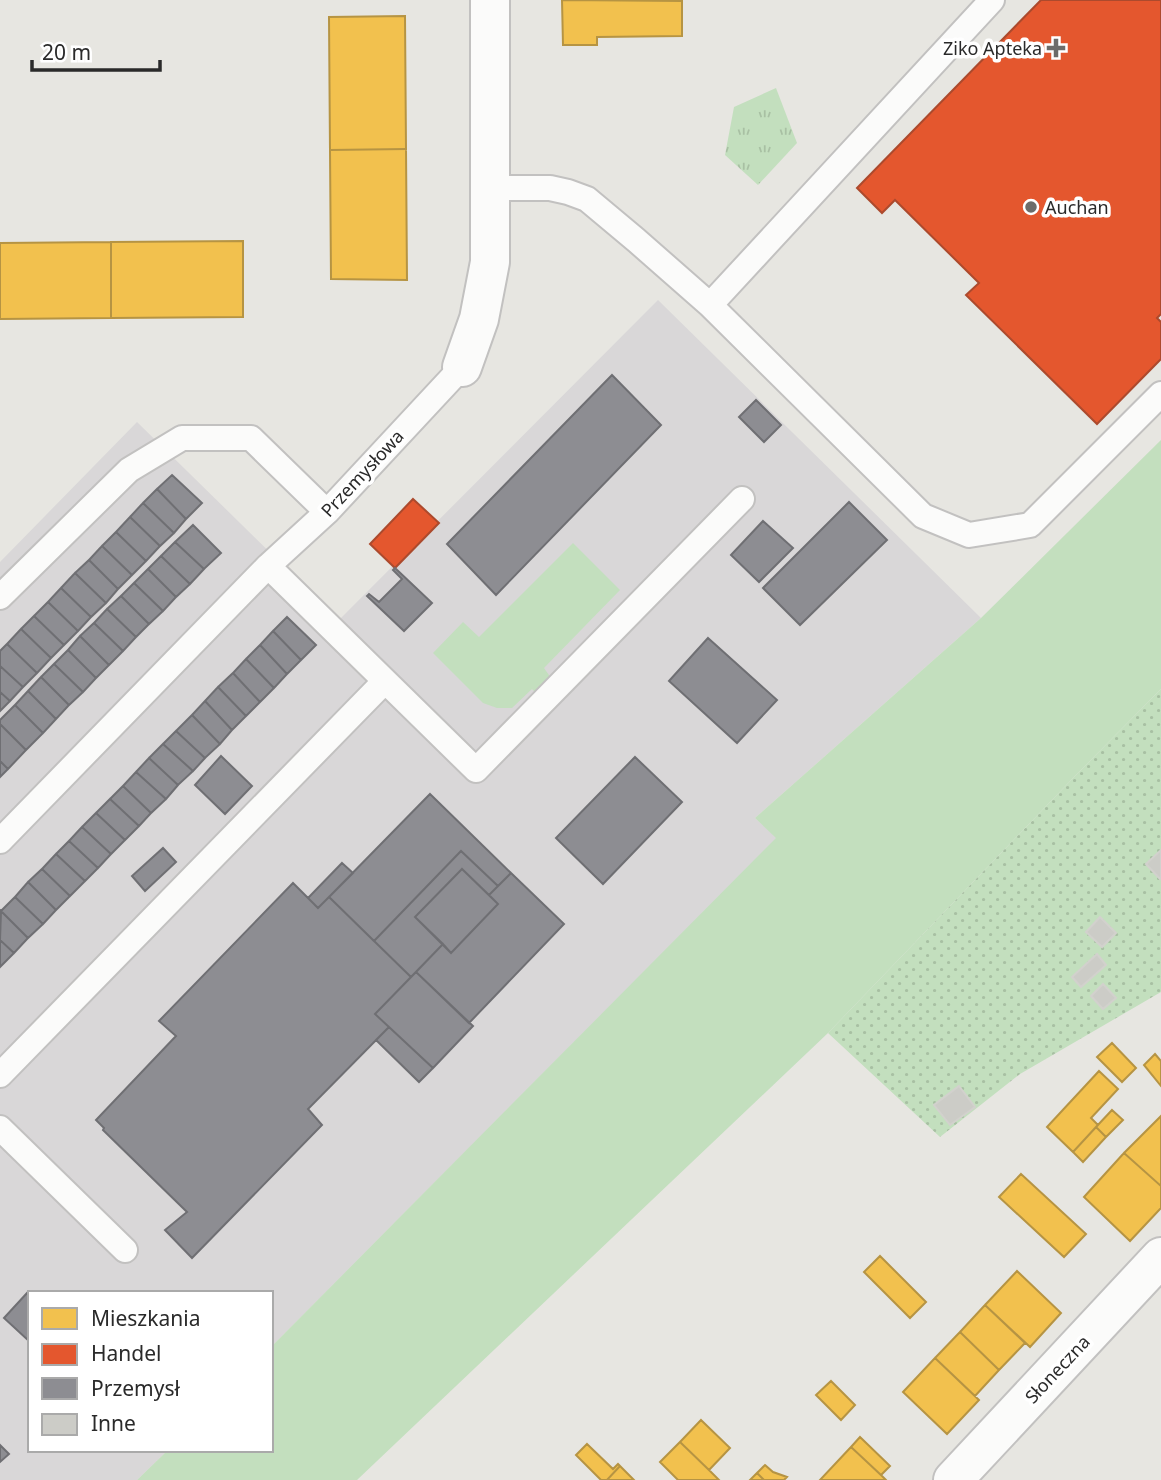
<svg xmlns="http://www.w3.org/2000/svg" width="1161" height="1480" font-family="'Noto Sans',sans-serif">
  <defs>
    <pattern id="park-tufts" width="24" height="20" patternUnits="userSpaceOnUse" patternTransform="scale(1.75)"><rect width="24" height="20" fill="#c3dfbe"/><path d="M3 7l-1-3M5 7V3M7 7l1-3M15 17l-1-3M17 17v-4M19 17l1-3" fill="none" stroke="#a8c0a3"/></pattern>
    <pattern id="garden-dots" width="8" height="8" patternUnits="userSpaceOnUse" patternTransform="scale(1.75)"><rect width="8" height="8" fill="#c3dfbe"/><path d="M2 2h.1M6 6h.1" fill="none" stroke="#a8c0a3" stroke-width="1.8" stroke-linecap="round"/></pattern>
  </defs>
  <rect width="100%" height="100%" fill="#e7e6e1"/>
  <path fill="#d9d7d8" d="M658 300 981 618 755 818 777 838 271 1347V1293H30V1450H168L137 1480H0V562L137 422 339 620Z"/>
  <path fill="#c3dfbe" d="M1161 440V689L1075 776 828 1033 357 1480H137L168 1450H271V1347L776 838 755 818 981 618Z
    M573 543 620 590 544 668 551 678 536 693 532 689 512 708H497L483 703 433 653 463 622 479 637Z"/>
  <path fill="url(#park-tufts)" d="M776 88 797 143 758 185 725 155 734 107Z"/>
  <path fill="url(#garden-dots)" d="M1161 689V992L1020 1074 940 1137 828 1033 1075 776Z"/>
  <path fill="#f2c14e" stroke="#b69443" stroke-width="2" d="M562 0 682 1V36L597 37V45H563Z
    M405 16 406 149 330 150 329 17Z
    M406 149 407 280 331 279 330 150Z
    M243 241V317L111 318V242Z
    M111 242V318L0 319V243Z
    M1112 1043 1136 1068 1122 1082 1097 1057Z
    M1155 1054 1161 1061V1086L1144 1065Z
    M1099 1071 1118 1089 1091 1118 1098 1125 1073 1152 1047 1127Z
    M1112 1110 1123 1120 1106 1137 1096 1127Z
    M1161 1116V1186L1124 1153Z
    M1096 1127 1106 1137 1083 1162 1073 1152Z
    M1124 1153 1161 1186V1208L1130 1241 1084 1197Z
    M1021 1174 1086 1234 1064 1257 999 1197Z
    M880 1256 926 1302 910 1318 864 1272Z
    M1017 1271 1061 1313 1030 1347 985 1305Z
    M985 1305 1025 1343 999 1370 960 1332Z
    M960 1332 999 1370 975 1396 935 1358Z
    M935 1358 979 1400 947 1434 903 1392Z
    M831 1381 855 1405 841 1420 816 1395Z
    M701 1420 730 1448 709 1470 680 1442Z
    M860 1437 890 1466 881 1475 851 1447Z
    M680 1442 709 1470 719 1480H678L660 1462Z
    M587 1444 613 1469 618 1464 620 1466 607 1480H601L576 1455Z
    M851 1447 881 1475 886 1480H820Z
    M765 1465 773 1472 787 1477 784 1480H764L757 1473Z
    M620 1466 634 1480H607Z
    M757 1473 764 1480H750Z"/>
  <path fill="#e4572e" stroke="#ac4a2d" stroke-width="2" d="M1041 0H1161V314L1157 318 1161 322V359L1097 424 966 295 979 283 895 200 882 213 857 188Z
    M413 499 439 523 395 568 370 544Z"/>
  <path fill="#8d8d92" stroke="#6f6f73" stroke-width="2" d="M612 375 661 425 496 595 447 544Z
    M756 400 781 425 764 442 739 417Z
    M172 475 202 503 186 519 157 489Z
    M157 489 186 519 174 533 143 503Z
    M849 502 887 540 800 625 763 588Z
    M143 503 174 533 160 546 130 517Z
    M130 517 160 546 146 561 116 532Z
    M763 521 793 548 759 582 731 555Z
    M193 525 221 553 204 569 175 542Z
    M116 532 146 561 132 575 102 546Z
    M175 542 204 569 190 584 161 556Z
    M102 546 132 575 118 589 89 560Z
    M161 556 190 584 176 597 148 569Z
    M89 560 118 589 106 603 75 573Z
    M395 568 432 603 404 631 367 596 369 594 379 602 402 579 393 570Z
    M148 569 176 597 163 611 134 583Z
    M75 573 106 603 91 617 61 588Z
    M134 583 163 611 149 624 121 596Z
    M61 588 91 617 78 631 48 602Z
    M121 596 149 624 136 637 107 609Z
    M48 602 78 631 64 645 34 616Z
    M107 609 136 637 123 651 94 623Z
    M34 616 64 645 51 658 21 629Z
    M287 617 316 645 301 660 273 631Z
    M94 623 123 651 109 665 80 636Z
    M21 629 51 658 37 673 7 644Z
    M273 631 301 660 287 674 260 645Z
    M80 636 109 665 96 678 68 650Z
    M708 638 777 700 737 743 669 681Z
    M7 644 37 673 23 687 0 666V651Z
    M260 645 287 674 274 688 246 659Z
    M68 650 96 678 83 692 54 664Z
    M246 659 274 688 260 702 233 673Z
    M54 664 83 692 69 705 41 677Z
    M0 666 23 687 10 701 0 692Z
    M233 673 260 702 246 716 218 687Z
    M41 677 69 705 56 719 28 691Z
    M218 687 246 716 232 730 205 701Z
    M28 691 56 719 43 733 15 705Z
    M0 692 10 701 0 711Z
    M205 701 232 730 220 744 192 715Z
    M15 705 43 733 26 750 0 724V720Z
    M192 715 220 744 205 758 176 731Z
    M0 724 26 750 8 769 0 761Z
    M176 731 205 758 193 771 163 744Z
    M163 744 193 771 178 785 149 758Z
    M221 756 252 786 225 814 195 785Z
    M635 757 682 802 603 884 556 838Z
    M149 758 178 785 166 799 136 772Z
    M0 761 8 769 0 777Z
    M136 772 166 799 151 813 123 786Z
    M123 786 151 813 139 826 110 799Z
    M430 794 511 873 498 886 461 851 374 941 329 897Z
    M110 799 139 826 125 840 96 813Z
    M96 813 125 840 111 854 82 827Z
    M82 827 111 854 98 868 69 841Z
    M69 841 98 868 85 881 56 854Z
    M163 848 176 862 145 891 132 876Z
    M461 851 498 886 489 895 462 869 415 917 443 944 411 977 374 941Z
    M56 854 85 881 70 896 42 869Z
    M342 863 353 873 318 908 308 898Z
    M42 869 70 896 56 910 28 882Z
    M462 869 498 904 451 953 415 917Z
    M511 873 564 924 469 1023 416 972 443 944 451 953 498 904 489 895Z
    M28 882 56 910 43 924 15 897Z
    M293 883 318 908 329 897 411 977 375 1014 389 1027 308 1109 322 1125 192 1258 165 1230 187 1212 103 1130 104 1128 96 1120 176 1036 159 1021Z
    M15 897 43 924 28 938 1 911Z
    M1 911 28 938 14 953 0 940Z
    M0 940 14 953 0 967Z
    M416 972 473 1026 433 1068 375 1014Z
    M389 1027 433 1068 419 1082 376 1040Z
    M27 1293 30 1296V1342L4 1318Z
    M0 1445 9 1454 0 1462Z"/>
  <path fill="#ccccc7" stroke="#d2d1cd" stroke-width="2" d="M1161 850V877L1160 879 1146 864Z
    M1100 917 1116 933 1102 947 1086 932Z
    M1097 954 1106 965 1081 987 1072 977Z
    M1103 984 1116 998 1103 1009 1091 996Z
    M959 1086 975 1107 950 1125 934 1105Z"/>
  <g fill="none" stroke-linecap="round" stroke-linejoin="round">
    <g stroke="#c2c1c0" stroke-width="28">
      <path id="service" d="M491 188H550L568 192 587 199 636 240 710 305 923 516 969 535 1030 525 1161 394
        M710 305 992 0
        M268 566 476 770 742 499
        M0 597 129 470 182 438H251L327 512
        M0 841 268 566 327 512 462 367
        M0 1075 385 681
        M0 1128 125 1250"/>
    </g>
    <g stroke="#c2c1c0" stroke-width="42">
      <path id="minor" d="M462 367 479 319 490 262V0
        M953 1480 1161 1257"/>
    </g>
    <use href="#service" stroke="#fbfbfa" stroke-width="24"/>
    <use href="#minor" stroke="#fbfbfa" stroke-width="38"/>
  </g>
  <g fill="#6c6c6a" stroke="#fff" stroke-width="2.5">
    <path d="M1052.5 37.5h7v7h7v7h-7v7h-7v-7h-7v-7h7z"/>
    <circle cx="1031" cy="207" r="7"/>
  </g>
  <g text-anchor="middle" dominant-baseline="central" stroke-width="7" stroke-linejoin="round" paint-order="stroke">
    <g font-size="18" fill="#2a2a2a" stroke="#fff" text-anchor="end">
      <text x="1042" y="48">Ziko Apteka</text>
      <text x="1045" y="207" text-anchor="start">Auchan</text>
    </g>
    <g font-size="18" fill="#2a2a2a" stroke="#fff">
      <text transform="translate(362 473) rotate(-47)">Przemysłowa</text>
      <text transform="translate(1057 1369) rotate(-47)">Słoneczna</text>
    </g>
  </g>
  <rect x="28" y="1291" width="245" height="161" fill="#ffffff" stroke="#aaaaaa" stroke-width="2"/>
  <rect x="42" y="1308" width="35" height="21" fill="#f2c14e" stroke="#aaaaaa" stroke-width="2"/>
  <text x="91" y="1326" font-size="21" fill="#2a2a2a">Mieszkania</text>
  <rect x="42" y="1344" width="35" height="21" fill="#e4572e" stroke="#aaaaaa" stroke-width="2"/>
  <text x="91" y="1361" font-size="21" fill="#2a2a2a">Handel</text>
  <rect x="42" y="1378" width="35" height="21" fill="#8d8d92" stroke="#aaaaaa" stroke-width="2"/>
  <text x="91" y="1396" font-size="21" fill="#2a2a2a">Przemysł</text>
  <rect x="42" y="1414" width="35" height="21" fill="#ccccc7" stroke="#aaaaaa" stroke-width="2"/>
  <text x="91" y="1431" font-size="21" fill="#2a2a2a">Inne</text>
  <path d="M32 60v10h128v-10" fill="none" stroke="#2a2a2a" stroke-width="3.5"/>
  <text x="42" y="60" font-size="21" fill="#2a2a2a" stroke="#ffffff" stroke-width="5" paint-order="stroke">20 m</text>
</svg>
